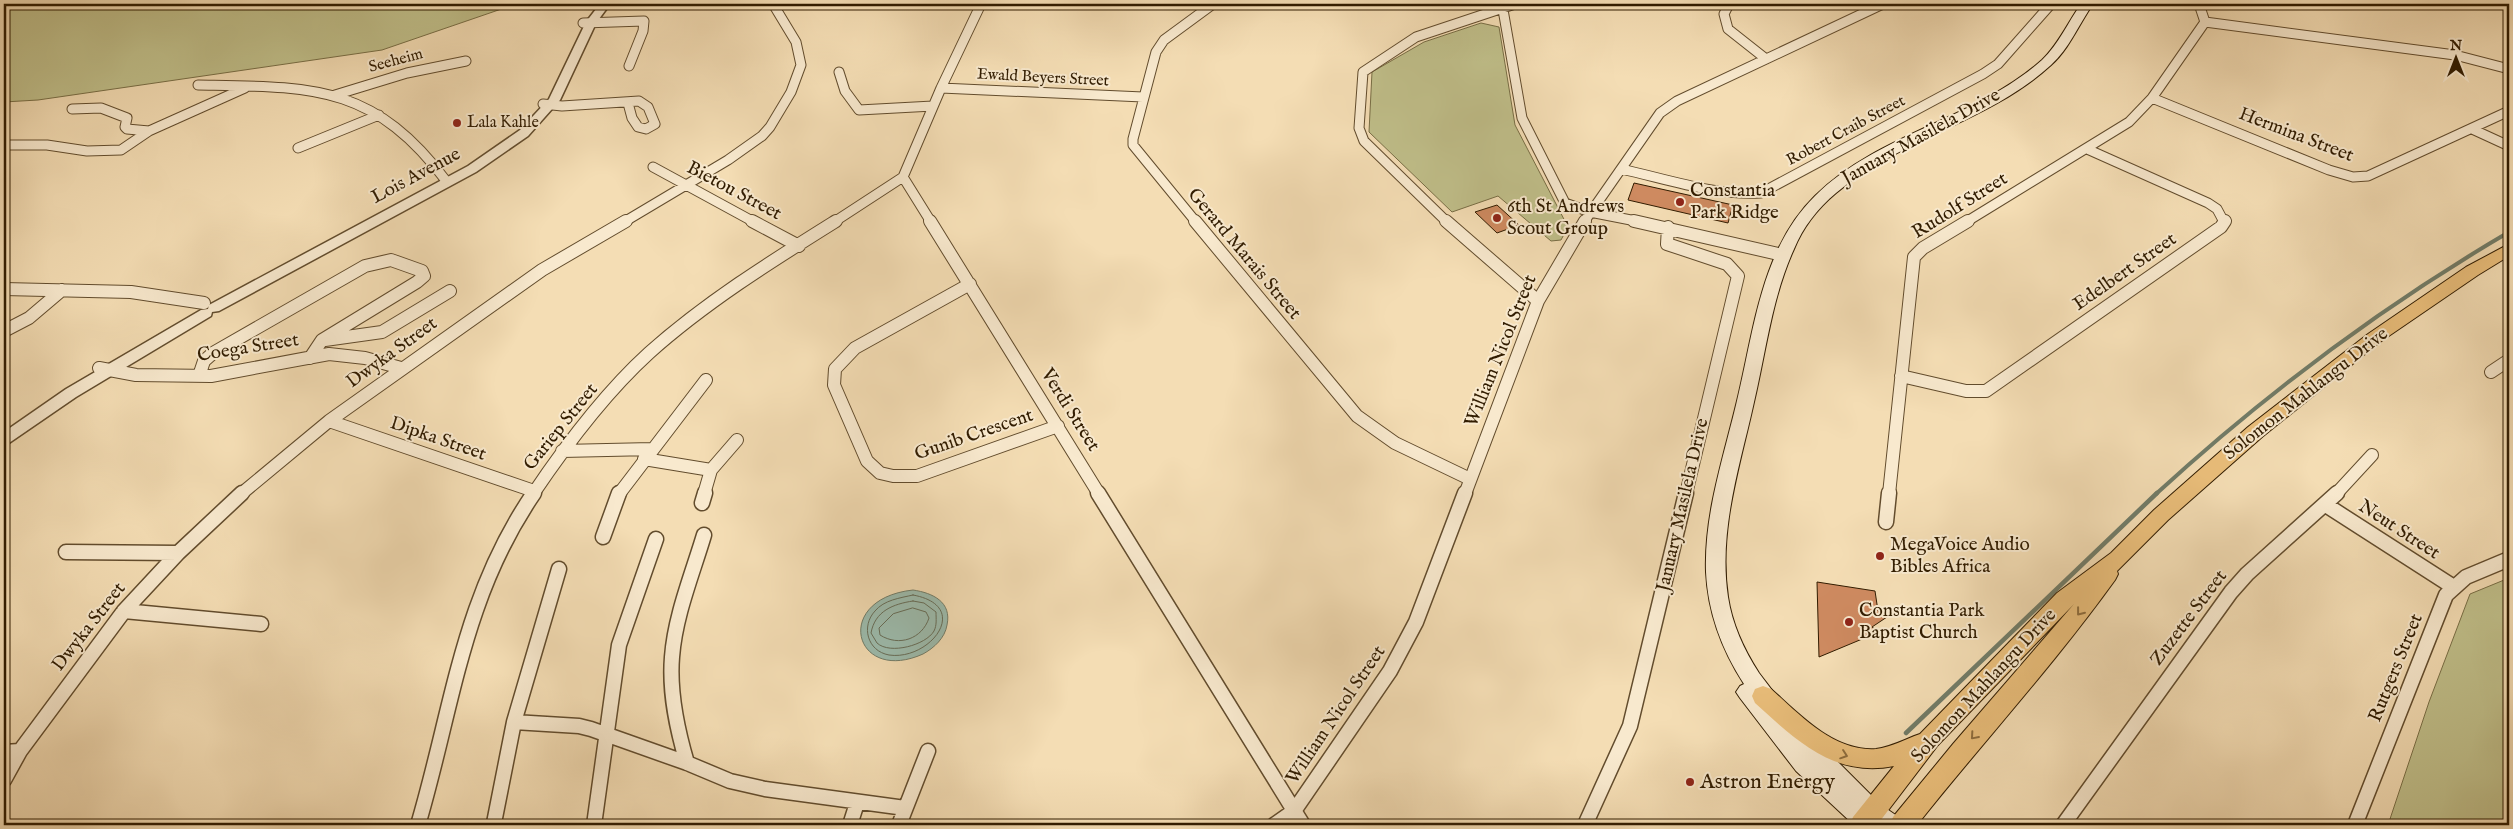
<svg xmlns="http://www.w3.org/2000/svg" width="2513" height="829" font-family="'IM FELL English',serif">
  <rect width="100%" height="100%" fill="#f4ddb4"/>
  <filter id="stains"><feTurbulence type="fractalNoise" baseFrequency=".004" numOctaves="4"/><feColorMatrix values="0 0 0 0 .2 0 0 0 0 .09 0 0 0 0 .02 0 0 0 .5 -.17"/></filter>
  <radialGradient id="worn" r=".72"><stop offset=".6" stop-color="#630" stop-opacity="0"/><stop offset="1" stop-color="#630" stop-opacity=".3"/></radialGradient>
  <path fill="#c0bf8a" stroke="#786e45" d="M4 4H516L382 50 38 100 4 102Z
    M1481 23 1499 27 1515 125 1568 227 1561 240 1551 241 1498 196 1452 212 1369 132 1372 72 1424 42Z
    M2509 578V825H2388L2429 702 2470 594Z"/>
  <path fill="#9cbcae" stroke="#717c68" d="M913 590C933 593 952 602 947 625 945 638 934 648 923 654 854 685 831 599 913 590Z"/>
  <g fill="none" stroke-linecap="round" stroke-linejoin="round">
    <path stroke="#666c57" stroke-width="1" d="M913 595C973 606 930 661 889 655 867 651 861 626 875 611 884 600 900 598 913 595Z
      M913 601 924 603 936 612C936 619 937 625 934 631 926 645 890 655 877 643 875 640 873 636 871 633 875 611 893 604 913 601Z
      M913 608 926 612 929 618C922 639 899 647 880 635L879 628 893 614Z"/>
    <path stroke="#717c68" stroke-width="4" d="M2156 494C2265 394 2381 307 2509 232"/>
    <path stroke="#717c68" stroke-width="4.5" d="M1906 733 2157 493"/>
  </g>
  <path fill="#ce8a60" stroke="#311c00" d="M1634 183 1733 205 1728 223 1628 200Z
    M1497 205 1519 225 1497 233 1475 212Z
    M1817 582 1875 591 1878 611 1887 617 1872 627 1879 632 1819 657Z"/>
  <g fill="none" stroke-linecap="round" stroke-linejoin="round">
    <g stroke="#624c2d" stroke-width="11">
      <path id="minor-far2" d="M1502 4 1522 118 1565 203 1590 212 1641 222
        M1729 4 1724 14 1728 29 1766 59
        M2205 22 2455 55 2509 69
        M583 23 644 21 643 31 629 66
        M839 72 845 91 859 110 933 106
        M198 85C311 87 373 83 447 182
        M941 88 1143 97
        M335 95 407 73 466 61
        M2152 98 2329 170 2353 177 2368 176 2509 111
        M543 104 562 106 639 101 648 107 655 124 646 129 638 127 632 118 628 103
        M72 109 101 108 127 118 125 127 127 129 149 131
        M2472 129 2509 146
        M4 145H47L87 151 121 150 149 131 245 88
        M298 148 379 115
        M2087 149 2208 203 2217 209 2224 222
        M653 167 754 222
        M1621 169C1667 179 1714 196 1761 193L1983 74 1998 64 2051 4
        M903 177 931 222
        M903 177 941 88 981 4
        M624 222 728 160 762 136 770 127 791 92 801 65 796 42 773 4
        M834 222 903 177
        M1196 222 1133 145V139L1156 52 1164 40 1213 4
        M1447 222 1364 141 1359 128 1363 72 1416 37 1515 4
        M1584 222 1660 113 1677 101 1883 4
        M1966 222 2129 122 2152 98 2205 22 2199 4"/>
    </g>
    <g stroke="#624c2d" stroke-width="14">
      <path id="minor-far1" d="M752 221 799 246
        M930 221 1099 494
        M1195 221 1357 416 1395 443 1470 479
        M1446 221 1538 301
        M1634 221 1783 255
        M1668 227 1667 244 1727 264 1738 276 1686 494
        M970 284 855 348 835 369 834 385 867 461 880 473 893 476H917L1058 426
        M4 289 131 292 204 303
        M4 331 29 318 62 290
        M325 340 382 332 450 291
        M99 368 136 375 211 376 329 354 365 358 401 368
        M2491 372 2509 360
        M199 376 204 361 213 353 365 266 391 260 422 271 424 276 417 282 322 340 310 358
        M1901 376 1966 391H1986L2221 227 2225 221
        M329 421 534 491
        M562 451 652 449
        M644 459 711 470 704 494
        M711 470 737 440
        M241 494 329 421 542 270 626 221
        M533 494C566 445 605 393 649 353 706 302 772 261 836 221
        M619 494 706 380
        M1465 494 1538 301 1585 221
        M1889 494 1914 257 1923 248 1968 221
        M2336 494 2372 455"/>
    </g>
    <g stroke="#624c2d" stroke-width="17">
      <path id="minor" d="M1098 493 1303 825
        M702 503 705 493
        M2326 505 2452 586
        M1886 522 1889 493
        M603 537 619 493
        M66 552 178 553
        M559 569 514 722 579 726 591 729 687 763 730 781 765 789 905 808
        M124 611 261 624
        M4 752 20 751
        M687 763C677 729 669 693 672 657 675 616 692 575 704 535
        M4 780 20 751 124 611 178 553 242 493
        M494 823 514 722
        M418 825C453 707 462 598 534 493
        M594 825 619 645 656 539
        M850 825 857 803
        M899 825 928 751
        M1274 825 1294 811 1390 671 1416 622 1465 493
        M1585 825 1630 726 1686 493
        M2063 825 2231 592 2247 574 2337 493
        M2355 825 2446 595 2466 577 2509 559"/>
    </g>
    <g stroke="#624c2d" stroke-width="3">
      <path id="tertiary" d="M600 4H610L596 23 560 100 528 136 476 172 219 311 212 312 211 316 76 397 9 443 4 444V432L66 389 201 310 208 309 209 305 468 166 520 130 549 99 586 22Z"/>
    </g>
    <g stroke="#311c00" stroke-width="2">
      <path id="secondary" d="M2081 4H2093C2079 24 2069 49 2051 65 1989 122 1899 139 1836 193 1818 208 1803 227 1794 249 1772 297 1766 351 1754 402 1740 466 1718 530 1728 597 1732 624 1744 650 1759 673 1767 684 1776 694 1782 706L1779 712 1775 714 1781 722 1789 719 1797 721 1881 805 1900 818 1903 825H1854L1796 771 1740 698 1736 692 1740 686 1744 684C1722 650 1708 613 1706 572 1704 515 1723 459 1736 405 1754 333 1760 250 1815 196 1879 133 1976 119 2042 60 2059 44 2068 22 2081 4Z"/>
    </g>
    <g stroke="#311c00" stroke-width="2">
      <path id="primary" d="M2509 244V256L2478 275 2380 342 2262 437 2168 520 2117 571 2118 574 2115 580C2054 665 1982 743 1917 825H1890L1893 817 1953 744 2074 604 1938 745 1877 825H1850L1853 817 1894 766C1834 778 1796 740 1755 703L1752 696 1755 689 1763 686 1771 689C1800 715 1834 752 1876 749 1892 747 1905 739 1920 734L2057 593 2111 553 2154 510 2248 427 2368 334 2466 267Z"/>
    </g>
    <use href="#minor-far2" stroke="#f8e9ce" stroke-width="9"/>
    <use href="#minor-far1" stroke="#f8e9ce" stroke-width="12"/>
    <use href="#minor" stroke="#f8e9ce" stroke-width="14"/>
    <use href="#tertiary" fill="#f8e9ce" fill-rule="evenodd"/>
    <use href="#secondary" fill="#f8e9ce" fill-rule="evenodd"/>
    <use href="#primary" fill="#eabe7a" fill-rule="evenodd"/>
  </g>
  <defs><path id="oneway-chevron" d="M-2-3.5L2.5 0L-2 3.5" fill="none" stroke-width="1.6" stroke-linecap="round" stroke-linejoin="round" transform="scale(1.25)"/></defs>
  <g stroke="#8e6d3d">
    <use href="#oneway-chevron" transform="translate(2080 612) rotate(128)"/>
    <use href="#oneway-chevron" transform="translate(1974 736) rotate(131)"/>
    <use href="#oneway-chevron" transform="translate(1844 755) rotate(19)"/>
  </g>
  <g fill="#8f2418" stroke="#f8e9ce" stroke-width="2">
    <circle cx="457" cy="123" r="5"/>
    <circle cx="1680" cy="202" r="5"/>
    <circle cx="1497" cy="218" r="5"/>
    <circle cx="1880" cy="556" r="5"/>
    <circle cx="1849" cy="622" r="5"/>
    <circle cx="1690" cy="782" r="5"/>
  </g>
  <g text-anchor="middle" dominant-baseline="central" stroke-width="4" stroke-linejoin="round" paint-order="stroke">
    <g font-size="16" fill="#311c00" stroke="#f8e9ce">
      <text transform="translate(396 61) rotate(-15)">Seeheim</text>
      <text transform="translate(1043 78) rotate(3)">Ewald Beyers Street</text>
      <text transform="translate(1846 131) rotate(-28)">Robert Craib Street</text>
    </g>
    <g font-size="16" fill="#311c00" stroke="#f8e9ce" text-anchor="start">
      <text x="467" y="123">Lala Kahle</text>
    </g>
    <g font-size="19" fill="#311c00" stroke="#f8e9ce">
      <text transform="translate(2296 135) rotate(21)">Hermina Street</text>
      <text transform="translate(1921 137) rotate(-29)">January Masilela Drive</text>
      <text transform="translate(416 176) rotate(-28)">Lois Avenue</text>
      <text transform="translate(734 191) rotate(28)">Bietou Street</text>
      <text transform="translate(1960 206) rotate(-32)">Rudolf Street</text>
      <text transform="translate(1244 254) rotate(50)">Gerard Marais Street</text>
      <text transform="translate(2125 272) rotate(-35)">Edelbert Street</text>
      <text transform="translate(248 348) rotate(-9)">Coega Street</text>
      <text transform="translate(1501 351) rotate(-68)">William Nicol Street</text>
      <text transform="translate(392 353) rotate(-36)">Dwyka Street</text>
      <text transform="translate(2306 394) rotate(-38)">Solomon Mahlangu Drive</text>
      <text transform="translate(1070 410) rotate(58)">Verdi Street</text>
      <text transform="translate(561 427) rotate(-51)">Gariep Street</text>
      <text transform="translate(974 435) rotate(-19)">Gunib Crescent</text>
      <text transform="translate(438 439) rotate(19)">Dipka Street</text>
      <text transform="translate(1683 505) rotate(-77)">January Masilela Drive</text>
      <text transform="translate(2399 530) rotate(33)">Neut Street</text>
      <text transform="translate(2189 618) rotate(-53)">Zuzette Street</text>
      <text transform="translate(89 627) rotate(-52)">Dwyka Street</text>
      <text transform="translate(2396 668) rotate(-68)">Rutgers Street</text>
      <text transform="translate(1984 686) rotate(-47)">Solomon Mahlangu Drive</text>
      <text transform="translate(1336 715) rotate(-56)">William Nicol Street</text>
    </g>
    <g font-size="19" fill="#311c00" stroke="#f8e9ce" text-anchor="start">
      <text x="1690" y="191">Constantia<tspan x="1690" dy="22">Park Ridge</tspan></text>
      <text x="1507" y="207">6th St Andrews<tspan x="1507" dy="22">Scout Group</tspan></text>
      <text x="1890" y="545">MegaVoice Audio<tspan x="1890" dy="22">Bibles Africa</tspan></text>
      <text x="1859" y="611">Constantia Park<tspan x="1859" dy="22">Baptist Church</tspan></text>
    </g>
    <g font-size="22" fill="#311c00" stroke="#f8e9ce" text-anchor="start">
      <text x="1700" y="782">Astron Energy</text>
    </g>
  </g>
  <rect width="2513" height="829" fill="none" stroke="#f4ddb4" stroke-width="20"/>
  <rect x="5" y="5" width="2503" height="819" fill="none" stroke="#311c00" stroke-width="2.5"/>
  <rect x="10" y="10" width="2493" height="809" fill="none" stroke="#311c00"/>
  <g transform="translate(2456 58)" stroke="#f8e9ce" stroke-width="4" paint-order="stroke">
  <path d="M0-4L9 19L0 12L-9 19Z" fill="#311c00"/>
  <text y="-8" font-size="14" font-weight="bold" text-anchor="middle" fill="#311c00">N</text>
  </g>
  <rect width="100%" height="100%" filter="url(#stains)"/>
  <rect width="100%" height="100%" fill="url(#worn)"/>
</svg>
